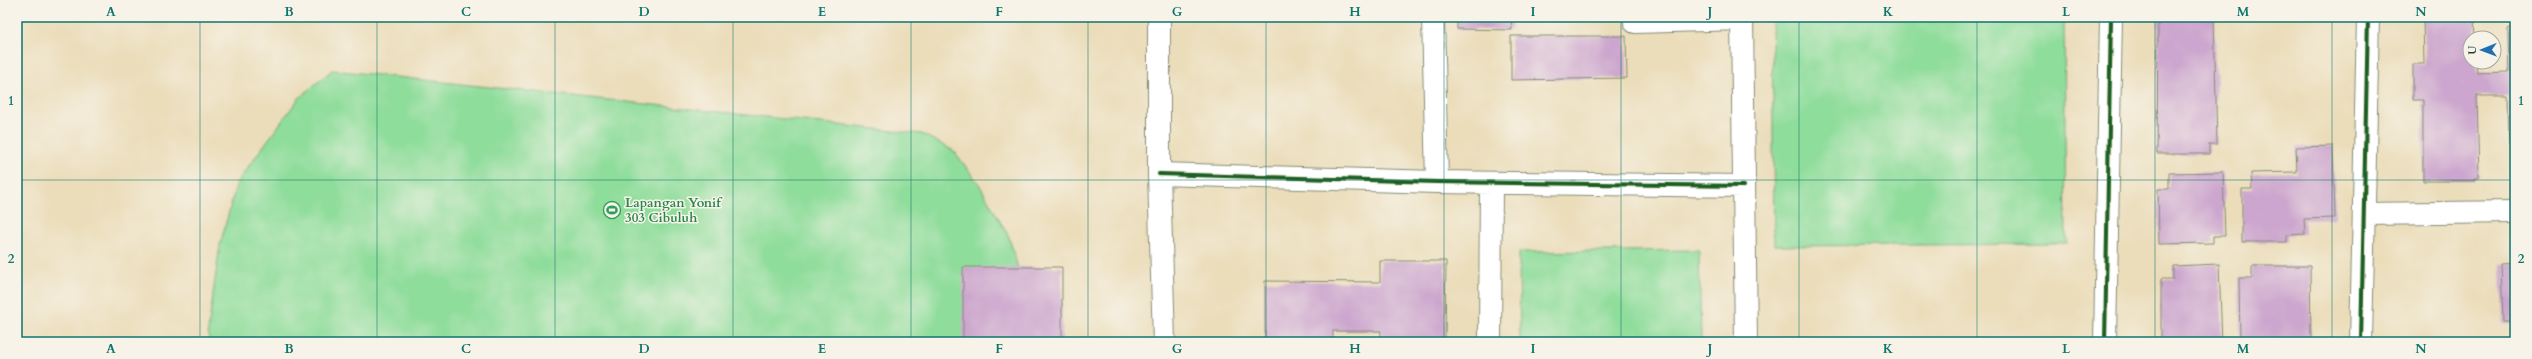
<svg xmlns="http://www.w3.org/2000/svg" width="2532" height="359" font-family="Cardo,serif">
  <rect width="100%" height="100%" fill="#f7f3e8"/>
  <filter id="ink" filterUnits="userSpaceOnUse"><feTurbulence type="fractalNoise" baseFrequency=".025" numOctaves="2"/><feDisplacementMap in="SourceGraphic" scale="8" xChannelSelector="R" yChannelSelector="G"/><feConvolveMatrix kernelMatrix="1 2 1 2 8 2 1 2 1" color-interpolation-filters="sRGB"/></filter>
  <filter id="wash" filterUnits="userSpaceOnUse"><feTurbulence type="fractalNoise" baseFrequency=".012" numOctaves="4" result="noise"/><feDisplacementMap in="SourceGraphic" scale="16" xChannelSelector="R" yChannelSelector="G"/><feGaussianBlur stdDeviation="0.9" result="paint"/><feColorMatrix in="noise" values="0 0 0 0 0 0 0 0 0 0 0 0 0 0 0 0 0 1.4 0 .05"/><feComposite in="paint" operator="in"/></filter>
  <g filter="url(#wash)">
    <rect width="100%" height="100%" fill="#ebddba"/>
    <path fill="#8fdd9b" stroke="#578d68" d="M1772 17H2064L2066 244 1774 246Z
      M332 70 922 134 954 151 979 184 1009 237 1039 342H209L208 330 220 245 237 182 299 98Z
      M1699 250 1701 342H1520L1519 252Z"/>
    <g id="blocks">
      <path fill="#cca6ce" d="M1457 17H1511L1512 30 1457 29Z
        M2158 17H2214L2217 144H2209V154H2157Z
        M2423 17H2475L2476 38H2470V62H2476L2477 73 2509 72 2508 29 2515 26V144H2509L2508 96H2477L2479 178H2475V181H2423V100H2413V64H2424Z
        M1511 36H1626L1627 78 1511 80Z
        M2333 146 2335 218 2304 219 2305 234 2287 235V242H2242V189H2252L2251 173 2297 172 2296 147Z
        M2223 172 2225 236H2213V243L2159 244 2158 189H2169V173Z
        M1380 261H1446L1445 342H1380L1381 331H1333V342H1265V281L1380 282Z
        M2515 263V322H2503L2501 264Z
        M2219 264 2222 342H2161V279H2173V266Z
        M2252 266H2310L2311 342H2240L2239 278H2252Z
        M963 267H1062V342H963Z"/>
    </g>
  </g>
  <g filter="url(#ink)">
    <use href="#blocks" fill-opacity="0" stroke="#858d77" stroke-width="1"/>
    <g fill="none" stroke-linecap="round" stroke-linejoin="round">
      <g stroke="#858d77" stroke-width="24">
        <path id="minor" d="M1433 17 1437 182
          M1742 17 1746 342
          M1635 22 1742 19
          M1159 174 1437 182 1744 186
          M2364 214 2515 212
          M1490 342 1491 183
          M2105 342 2111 17
          M2361 342 2368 17"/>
      </g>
      <g stroke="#858d77" stroke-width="24">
        <path id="major" d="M1159 17V174L1164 342"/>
      </g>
      <use href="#minor" stroke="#fff" stroke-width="22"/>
      <use href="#major" stroke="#fff" stroke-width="22"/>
      <g stroke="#f7f3e8" stroke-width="6">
        <path id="cycleway" d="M1159 174 1437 182 1744 186
          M2105 342 2111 17
          M2361 342 2368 17"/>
      </g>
      <use href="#cycleway" stroke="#1b5e20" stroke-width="4"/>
    </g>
  </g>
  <path fill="none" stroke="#0f766e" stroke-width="1" stroke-opacity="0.55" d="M200 17V342M377 17V342M555 17V342M733 17V342M911 17V342M1088 17V342M1266 17V342M1444 17V342M1621 17V342M1799 17V342M1977 17V342M2155 17V342M2332 17V342M17 180H2515"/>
  <defs>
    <g id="stadium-ring" transform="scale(0.9)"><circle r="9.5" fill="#f7f3e8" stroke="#2e9e5b" stroke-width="1.5"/><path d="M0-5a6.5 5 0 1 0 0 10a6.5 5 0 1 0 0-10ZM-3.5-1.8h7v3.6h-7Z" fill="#2e9e5b"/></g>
  </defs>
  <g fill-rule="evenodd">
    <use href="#stadium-ring" x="612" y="210"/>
  </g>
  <g text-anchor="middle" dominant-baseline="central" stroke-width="3" stroke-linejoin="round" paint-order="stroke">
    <g font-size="13" font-weight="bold" fill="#27864d" stroke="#f7f3e8" text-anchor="start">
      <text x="625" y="203">Lapangan Yonif<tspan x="625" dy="15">303 Cibuluh</tspan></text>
    </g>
  </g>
  <rect width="2532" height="359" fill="none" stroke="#f7f3e8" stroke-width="44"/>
  <g transform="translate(2482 50) rotate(269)"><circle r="19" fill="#f7f3e8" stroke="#a1aaa0"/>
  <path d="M0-3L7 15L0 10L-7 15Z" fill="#1f6fb2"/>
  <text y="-6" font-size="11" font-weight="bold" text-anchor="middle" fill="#1f3d34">U</text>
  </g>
  <rect x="22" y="22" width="2488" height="315" fill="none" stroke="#0f766e" stroke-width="1.5"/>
  <g font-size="13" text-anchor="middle" font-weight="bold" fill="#0f766e">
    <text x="111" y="16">A</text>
    <text x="289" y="16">B</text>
    <text x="466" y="16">C</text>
    <text x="644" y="16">D</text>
    <text x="822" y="16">E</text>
    <text x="999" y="16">F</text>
    <text x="1177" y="16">G</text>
    <text x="1355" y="16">H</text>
    <text x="1533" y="16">I</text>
    <text x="1710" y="16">J</text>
    <text x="1888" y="16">K</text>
    <text x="2066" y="16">L</text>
    <text x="2243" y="16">M</text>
    <text x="2421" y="16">N</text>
    <text x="11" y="105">1</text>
    <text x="2521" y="105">1</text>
    <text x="11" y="263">2</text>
    <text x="2521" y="263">2</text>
    <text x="111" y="353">A</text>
    <text x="289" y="353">B</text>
    <text x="466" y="353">C</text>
    <text x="644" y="353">D</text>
    <text x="822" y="353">E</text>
    <text x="999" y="353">F</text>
    <text x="1177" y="353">G</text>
    <text x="1355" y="353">H</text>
    <text x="1533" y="353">I</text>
    <text x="1710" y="353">J</text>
    <text x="1888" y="353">K</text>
    <text x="2066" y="353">L</text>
    <text x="2243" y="353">M</text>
    <text x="2421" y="353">N</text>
  </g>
</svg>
